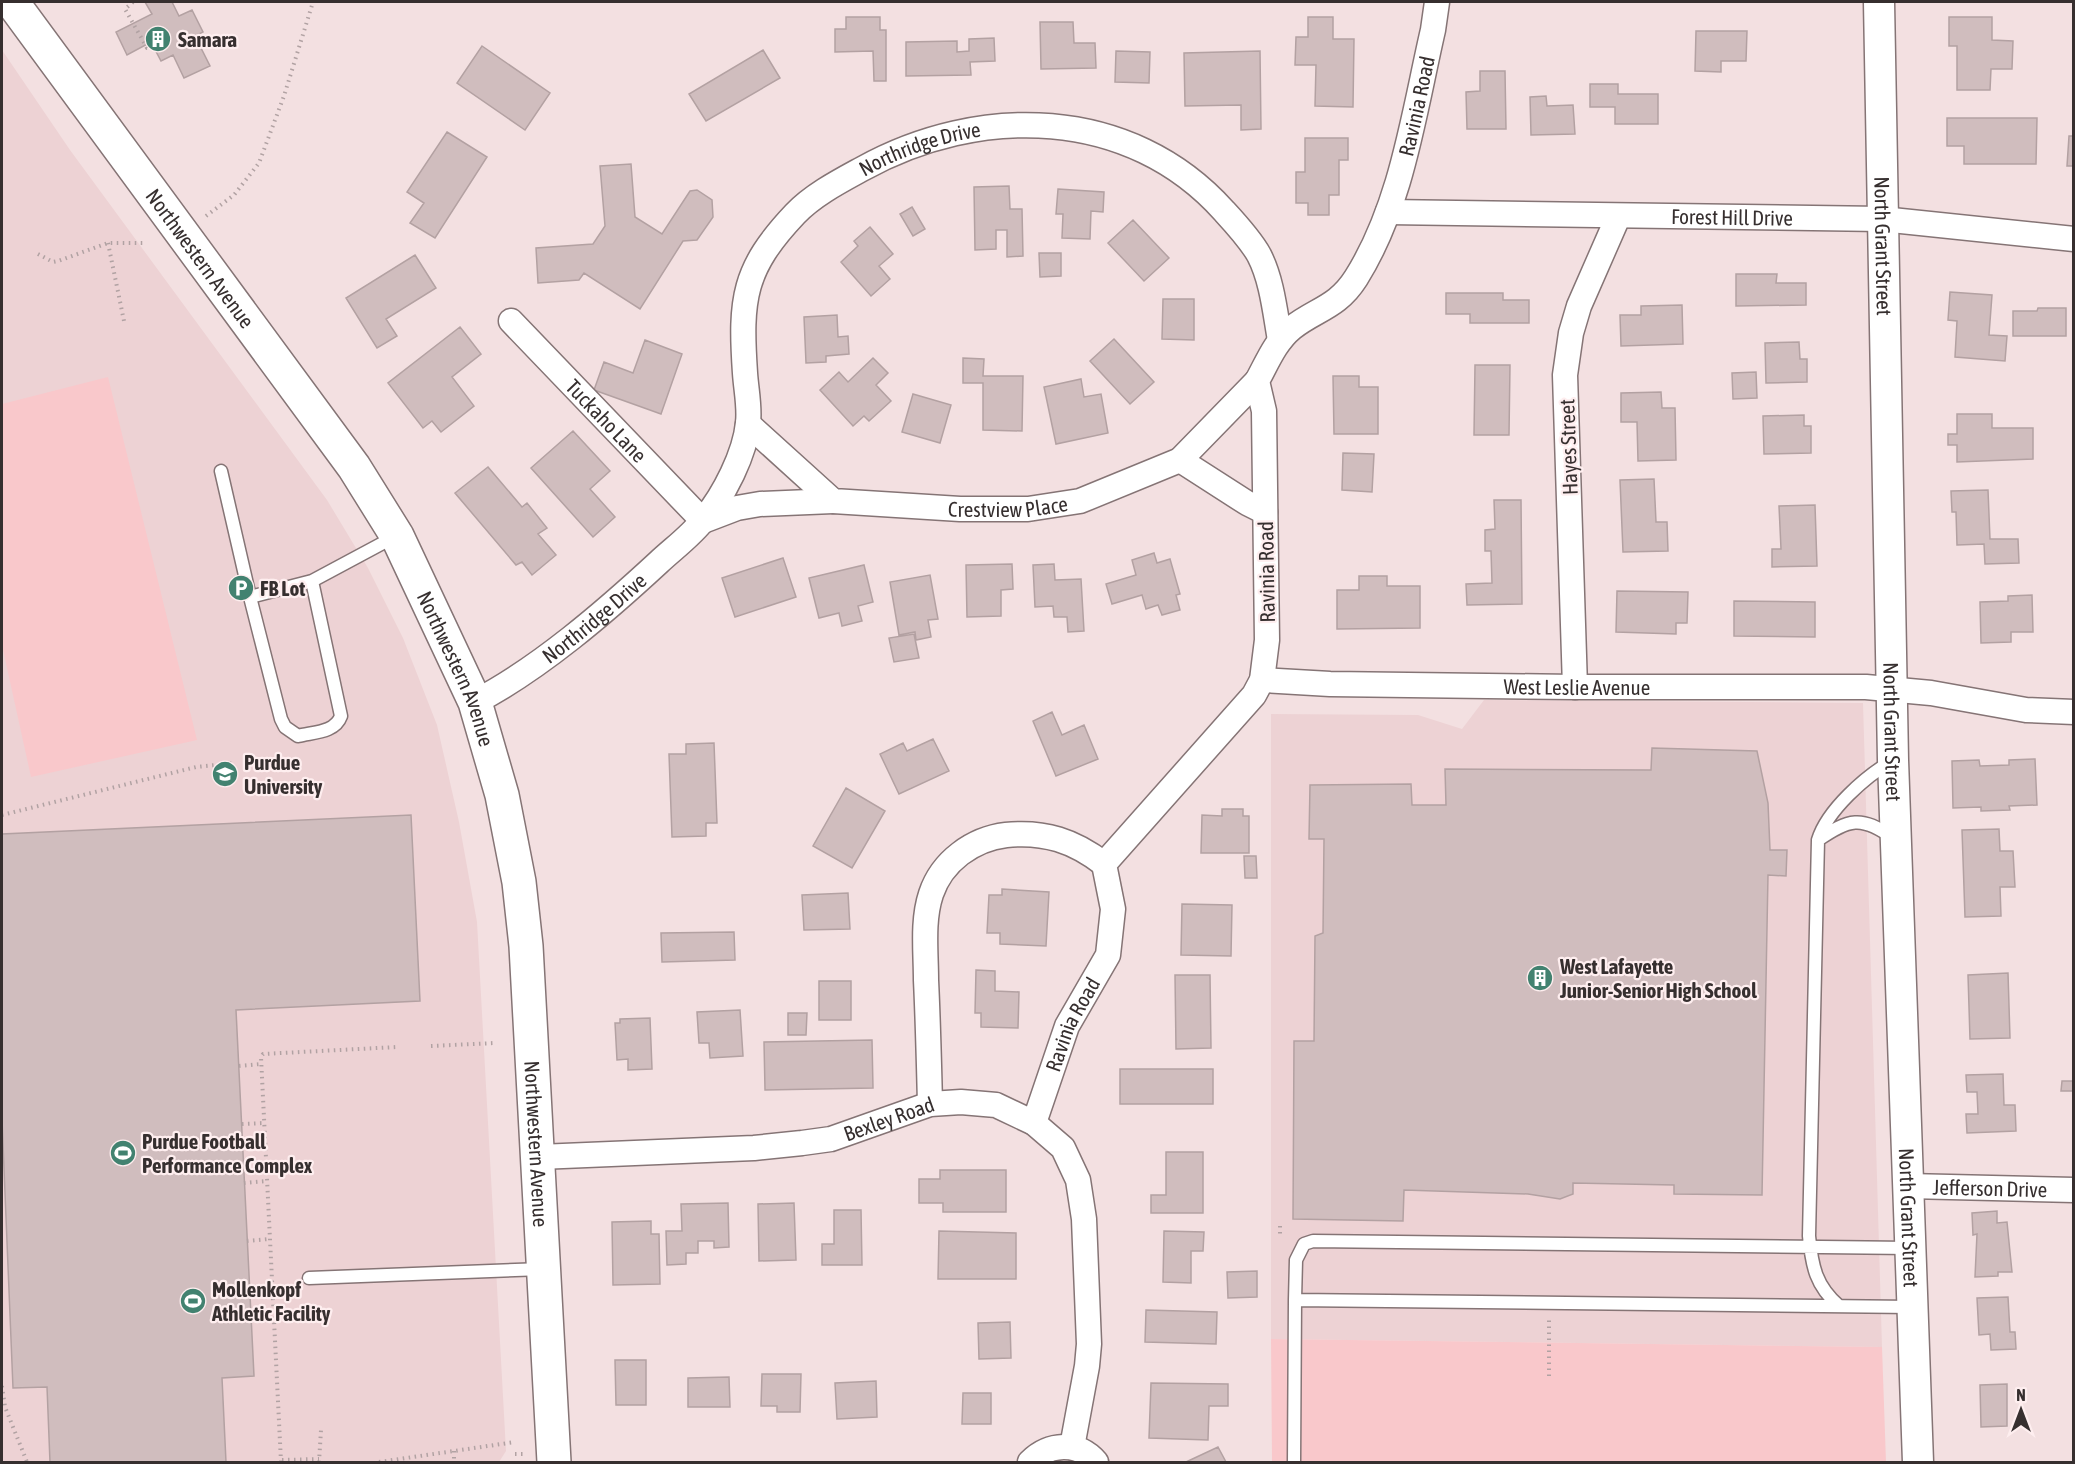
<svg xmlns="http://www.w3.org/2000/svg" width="2075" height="1464" font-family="'Asap Condensed',sans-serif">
  <rect width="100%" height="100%" fill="#f3e0e1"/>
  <path fill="#edd2d4" d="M2 50 70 150 327 500 368 568 403 638 437 725 459 822 477 922 506 1451 499 1462H2Z
    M1484 700 1863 703 1882 1347 1271 1339V714L1418 715 1462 729Z"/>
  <path fill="#f9c8cb" d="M108 377 197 740 31 777 2 645V404Z
    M1271 1339 1882 1347 1886 1462H1272Z"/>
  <path fill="#d0bdbe" stroke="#b3a1a2" stroke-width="1.5" d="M145 2H172L179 16 192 10 203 32 195 36 210 66 184 78 173 55 161 61 151 42 127 55 116 32 152 14Z
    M846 17H880V30H886V81H874L873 51 835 52V29H846Z
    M1308 17H1333V39H1354L1353 107 1315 106 1316 65H1295L1296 37H1308Z
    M1949 17H1992V40L2013 41 2012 69H1991L1990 90H1957V46H1949Z
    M1040 22H1073L1074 43H1095L1096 68 1041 69Z
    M1696 31H1747L1746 61H1721V72L1695 71Z
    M994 38 995 61 970 62 971 75 906 76V42L957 41V52L969 51V39Z
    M482 46 550 93 525 130 457 83Z
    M763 50 780 78 706 121 689 94Z
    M1116 51 1150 52 1149 83 1115 82Z
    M1260 51 1261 129 1241 130V105L1185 106 1184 53Z
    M1480 71H1505L1506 129H1467L1466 92 1480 91Z
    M1590 84H1618V94H1658V124H1615V107H1590Z
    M1546 96 1547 106 1573 105 1575 134 1531 135 1530 97Z
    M1947 118H2037L2036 164H1964V146H1947Z
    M447 132 487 157 435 238 410 223 424 203 407 192Z
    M2069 136H2074V166H2067Z
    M1305 138H1348V160H1339V195H1329V215H1308V203H1296V172H1305Z
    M631 164 635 217 662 234 690 191 697 190 712 200 713 217 697 240 683 241 640 309 584 273 579 280 538 283 536 248 593 244 605 226 600 166Z
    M1009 186 1010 209H1022L1023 256 1007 257V230H996V249L975 250 974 187Z
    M1058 189 1104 192 1103 212 1091 211 1090 239 1062 238 1063 214H1056Z
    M912 207 925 229 913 236 900 214Z
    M1133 220 1169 258 1144 281 1108 243Z
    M870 227 893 254 879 266 890 279 871 296 841 262 858 246 854 241Z
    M1039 253H1061V276L1040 277Z
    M415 255 436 288 386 319 397 336 377 348 346 298Z
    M1736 274H1777L1776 283H1806V305L1736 306Z
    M1950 292 1992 295 1989 335 2007 336 2005 361 1955 357 1957 321 1948 320Z
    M1446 293H1503V300H1529V323H1470V314H1446Z
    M1163 299H1194V340L1162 339Z
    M1682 305 1683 344 1621 346 1620 315H1641V306Z
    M2038 308H2066V336H2013V311H2037Z
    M837 315 838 337 848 336 849 354 826 356V362L806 363 804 317Z
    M460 327 481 354 452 377 474 406 441 432 432 421 423 428 388 383Z
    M1114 339 1154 382 1130 404 1090 361Z
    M645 340 682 354 661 414 594 390 604 362 633 373Z
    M1799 342 1800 359H1807V382L1766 383 1765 343Z
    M873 358 888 373 876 385 891 401 869 421 864 416 853 426 820 390 839 372 848 382Z
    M963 358 984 359 983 376H1023L1022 431 983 430V383H963Z
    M1475 365H1510L1509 435H1474Z
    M1756 372 1757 398 1733 399 1732 373Z
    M1333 376H1359V387H1378V434H1334Z
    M1081 379 1084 397 1101 394 1108 433 1056 444 1044 387Z
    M1661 392 1662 408H1675L1676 460 1638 461 1637 422H1621V393Z
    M913 394 951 405 940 443 902 432Z
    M1957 414H1992V428H2033V459L1957 462V445H1948V434H1957Z
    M1804 415V426H1811V453L1764 454 1763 416Z
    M573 431 610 471 590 489 615 517 593 537 531 468Z
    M1343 453 1374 454 1372 492 1342 490Z
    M488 467 522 507 527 503 547 528 538 534 556 555 532 575 522 562 516 565 455 493Z
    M1654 479 1656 522H1667L1668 551 1623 552 1620 480Z
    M1988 490 1990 539H2018L2019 563 1985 564 1984 544 1957 545 1956 512H1952L1951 491Z
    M1494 500H1521L1522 604 1467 605 1466 584 1492 583 1491 551H1485V530L1495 529Z
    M1815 505 1817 566 1772 567V549H1781L1779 506Z
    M1154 553 1157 563 1170 559 1180 594 1176 595 1180 610 1162 615 1158 605 1146 609 1142 595 1112 604 1106 584 1136 575 1132 560Z
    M783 558 796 597 735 617 722 578Z
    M1012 564 1013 589 1001 590V616L967 617 966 565Z
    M1054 564 1055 580 1081 579 1084 631 1068 632 1067 617H1054L1053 606 1035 607 1033 565Z
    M864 565 873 602 858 606 862 621 842 626 839 613 819 618 809 578Z
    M930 575 938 619 928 620 931 637 916 640 915 632 899 635 890 582Z
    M1359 576H1387V586H1420V628L1337 629V590H1359Z
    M1617 591 1688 592 1687 623H1676V634L1616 632Z
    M2032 595 2033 632H2011V642L1981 643 1980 602 2008 601V596Z
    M1734 601 1815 602V637L1734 636Z
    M914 634 919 658 894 662 889 638Z
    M1052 712 1062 735 1084 725 1098 759 1056 776 1033 721Z
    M933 739 949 771 899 794 880 754 903 743 907 751Z
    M714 743 717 823H706V836L672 837 669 754H686V744Z
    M1652 748 1757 751 1768 803 1770 850H1787L1786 876 1768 875 1762 1195 1674 1194V1185L1573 1183V1194L1560 1199 1528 1194 1404 1190 1403 1221 1293 1219 1294 1041H1314L1315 936 1323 933 1324 839H1309L1310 785 1411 784 1412 805H1446L1445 769 1651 770Z
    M2035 759 2037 805 2009 806 2010 810 1981 811V807L1953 808 1952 761 1979 760 1980 766 2009 765V760Z
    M846 788 885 811 852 868 813 846Z
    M1222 809H1243V816H1249V853H1201L1202 815 1222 816Z
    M411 815 420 1001 236 1010 254 1376 222 1378 226 1462H50L47 1387 13 1388 2 1120V834Z
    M1999 829 2000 851H2013L2015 887H2000L2001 916 1965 917 1962 830Z
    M1244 856H1256L1257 878H1245Z
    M1002 889 1049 892 1046 946 1000 944V933H987L989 895H1002Z
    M848 893 850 929 804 930 802 895Z
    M1182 904 1232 905 1231 956 1181 955Z
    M734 932 735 960 662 962 661 933Z
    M976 970 995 971V991L1019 992 1018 1028 981 1027V1013H975Z
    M2008 973 2010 1038 1970 1039 1968 975Z
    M1175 975H1210L1211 1048 1176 1049Z
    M819 981H851V1020H819Z
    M740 1010 743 1056 710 1058 709 1043H699L697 1012Z
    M788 1013H807L806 1035H788Z
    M650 1018 652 1069 628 1070V1059L617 1060 615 1023H620V1019Z
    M872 1040 873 1088 765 1090 764 1042Z
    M1120 1069H1213V1104H1120Z
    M2003 1074 2004 1105H2015L2016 1131 1967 1133 1966 1114H1978L1977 1092H1967L1966 1075Z
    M2062 1081H2074V1091H2061Z
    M1166 1152H1203V1213H1151V1195H1166Z
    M940 1170H1006V1212H943V1203H919V1179H940Z
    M728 1203 729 1247 714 1248V1241H698V1253H686V1264L667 1265 666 1231H682L681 1204Z
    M794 1203 796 1260 759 1261 758 1204Z
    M834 1210H861L862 1265H822V1244H834Z
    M1997 1211V1223L2007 1222 2012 1272H1998V1276L1975 1277 1977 1234 1973 1235 1972 1213Z
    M651 1221V1234H659L660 1284 613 1285 612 1222Z
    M939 1231 1016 1233V1279H938Z
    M1164 1231 1204 1232 1203 1251H1191V1283L1163 1282Z
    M1257 1271V1297L1228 1298 1227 1272Z
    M2008 1297 2010 1332H2015L2016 1349 1991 1350 1990 1334 1979 1335 1977 1298Z
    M1146 1310 1217 1312 1216 1344 1145 1342Z
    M1010 1322 1011 1358 979 1359 978 1323Z
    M615 1360H646V1405H616Z
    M762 1374H801L800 1412H777V1406H761Z
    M729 1377 730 1407H688V1378Z
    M876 1381 877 1417 837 1419 835 1383Z
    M1151 1383 1228 1384V1406H1209L1208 1440 1149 1438Z
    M2007 1384V1426L1981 1427 1980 1385Z
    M963 1393H991V1424H962Z
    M1218 1447 1226 1462H1186Z"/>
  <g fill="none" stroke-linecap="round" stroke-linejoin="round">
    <g stroke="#857475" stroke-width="15">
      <path id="service" d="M221 471 250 597
        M312 581 341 716C335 733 313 732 298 736L285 727 281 719 250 597 312 581 396 536
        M1818 840C1849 819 1861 815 1893 838
        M1910 1248 1313 1241 1304 1244 1296 1260 1295 1300 1912 1307
        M309 1278 543 1269
        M1839 1306C1816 1286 1812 1267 1809 1236L1818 840C1827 810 1866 776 1892 761
        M1294 1462 1295 1300"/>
    </g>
    <g stroke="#857475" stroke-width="27">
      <g id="minor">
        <path id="s1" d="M1388 212 1882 219 2074 239"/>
        <path id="s2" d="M511 321 703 521 737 508 760 504 833 501"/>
        <path id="s3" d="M748 424 833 501 960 509H1028L1080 501 1180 460 1257 381"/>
        <path d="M1180 460 1247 503 1265 512"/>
        <path id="s4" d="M1262 680 1330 684 1575 687H1866L1931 693 2026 710 2074 712"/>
        <path d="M1575 687 1565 375 1571 333 1579 306 1618 217"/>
        <path id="s5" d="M475 702C539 669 606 611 659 562 674 548 692 535 704 519 724 495 745 454 748 423 750 407 746 389 745 373 740 299 743 269 795 214 813 195 840 181 862 169 979 104 1130 106 1224 211 1236 224 1250 239 1259 255 1272 280 1275 312 1280 340"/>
        <path d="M930 1104C929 1063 928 1022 926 980 926 952 922 921 931 894 942 861 973 839 1006 835 1045 831 1074 841 1104 864"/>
        <path id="s6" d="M1034 1123 1067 1026 1108 955 1113 909 1104 864 1254 695 1262 680 1267 640 1264 411 1257 381C1267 363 1275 342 1292 328 1316 309 1337 308 1356 278 1402 205 1414 112 1433 30L1437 2"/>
        <path id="s7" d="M539 1157 754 1148 802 1143 831 1139 930 1104 961 1102 996 1105 1034 1123 1063 1148 1078 1180 1084 1219 1089 1344 1087 1366 1072 1447"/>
        <path id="s8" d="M1908 1186 2074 1190"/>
        <path d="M1030 1462C1049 1443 1078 1441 1096 1462"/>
      </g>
    </g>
    <g stroke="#857475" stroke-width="33">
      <g id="tertiary">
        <path id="s9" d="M1879 2 1893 760 1918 1462"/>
      </g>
    </g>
    <g stroke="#857475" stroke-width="36">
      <g id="primary">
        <path id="s10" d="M12 2 354 467 397 536 475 702 502 795 519 882 526 946 554 1462"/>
      </g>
    </g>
    <path stroke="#b1a2a3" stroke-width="4" stroke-dasharray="1.5 4.5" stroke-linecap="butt" d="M133 2 125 9 147 48H154
      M206 216 234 195 259 163 284 96 313 2
      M108 243 124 321
      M38 254 53 262 58 261 108 243H144
      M2 815 196 767 235 763
      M431 1046 495 1043
      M239 1066 261 1064
      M242 1124 264 1123
      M244 1183 267 1181
      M1280 1226V1237
      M247 1241 269 1239
      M1549 1376V1319
      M2 1386 5 1407 27 1462
      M454 1451V1462
      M515 1454H526
      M282 1460 319 1459
      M281 1462 261 1057 263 1054 397 1047
      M319 1462 321 1430
      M379 1462 515 1442"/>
    <use href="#service" stroke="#fff" stroke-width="12"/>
    <use href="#minor" stroke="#fff" stroke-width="24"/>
    <use href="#tertiary" stroke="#fff" stroke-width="30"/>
    <use href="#primary" stroke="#fff" stroke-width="33"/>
  </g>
  <defs>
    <g id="building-disc" transform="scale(1.35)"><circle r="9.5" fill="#428270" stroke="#feeeef"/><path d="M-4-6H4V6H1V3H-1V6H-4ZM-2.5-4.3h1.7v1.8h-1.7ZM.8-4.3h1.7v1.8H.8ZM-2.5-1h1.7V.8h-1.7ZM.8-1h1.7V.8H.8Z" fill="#fff"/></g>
    <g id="parking-disc" transform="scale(1.35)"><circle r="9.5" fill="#428270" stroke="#feeeef"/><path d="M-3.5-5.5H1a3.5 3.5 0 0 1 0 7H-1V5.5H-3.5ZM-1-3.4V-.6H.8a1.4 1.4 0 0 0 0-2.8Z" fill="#fff"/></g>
    <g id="university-disc" transform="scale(1.35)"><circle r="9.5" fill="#428270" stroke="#feeeef"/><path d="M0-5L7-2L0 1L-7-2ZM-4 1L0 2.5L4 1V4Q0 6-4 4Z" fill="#fff"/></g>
    <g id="stadium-disc" transform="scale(1.35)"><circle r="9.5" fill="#428270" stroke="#feeeef"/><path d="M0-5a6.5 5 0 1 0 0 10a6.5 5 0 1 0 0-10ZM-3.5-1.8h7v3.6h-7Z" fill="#fff"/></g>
  </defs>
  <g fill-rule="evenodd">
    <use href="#building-disc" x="158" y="39"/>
    <use href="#parking-disc" x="241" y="588"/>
    <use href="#university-disc" x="225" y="774"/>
    <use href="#building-disc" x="1540" y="978"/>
    <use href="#stadium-disc" x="123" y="1153"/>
    <use href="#stadium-disc" x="193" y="1301"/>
  </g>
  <g text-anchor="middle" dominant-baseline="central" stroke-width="4.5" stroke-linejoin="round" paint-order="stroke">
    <g font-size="21" font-weight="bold" fill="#362f2f" stroke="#feeeef" text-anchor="start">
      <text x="178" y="39">Samara</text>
      <text x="260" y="588">FB Lot</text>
      <text x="244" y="762">Purdue<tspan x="244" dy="24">University</tspan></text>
      <text x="1560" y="966">West Lafayette<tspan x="1560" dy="24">Junior-Senior High School</tspan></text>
      <text x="142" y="1141">Purdue Football<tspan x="142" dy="24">Performance Complex</tspan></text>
      <text x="212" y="1289">Mollenkopf<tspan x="212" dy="24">Athletic Facility</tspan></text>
    </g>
    <g font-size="21" fill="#362f2f" stroke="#feeeef">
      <text stroke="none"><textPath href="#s6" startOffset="1149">Ravinia Road</textPath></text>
      <text stroke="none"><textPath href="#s5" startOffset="768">Northridge Drive</textPath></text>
      <text stroke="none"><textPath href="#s1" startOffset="344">Forest Hill Drive</textPath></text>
      <text stroke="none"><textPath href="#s9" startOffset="244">North Grant Street</textPath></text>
      <text stroke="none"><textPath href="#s10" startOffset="318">Northwestern Avenue</textPath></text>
      <text stroke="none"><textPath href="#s2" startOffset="138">Tuckaho Lane</textPath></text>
      <text transform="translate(1568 447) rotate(-92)">Hayes Street</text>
      <text stroke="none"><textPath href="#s3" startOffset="290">Crestview Place</textPath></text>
      <text transform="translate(1266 572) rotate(-91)">Ravinia Road</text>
      <text stroke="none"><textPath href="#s5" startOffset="146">Northridge Drive</textPath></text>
      <text stroke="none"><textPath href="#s10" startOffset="804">Northwestern Avenue</textPath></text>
      <text stroke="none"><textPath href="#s4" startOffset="315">West Leslie Avenue</textPath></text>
      <text stroke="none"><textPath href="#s9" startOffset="730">North Grant Street</textPath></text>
      <text stroke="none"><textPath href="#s6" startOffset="106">Ravinia Road</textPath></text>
      <text stroke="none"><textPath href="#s7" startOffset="354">Bexley Road</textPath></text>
      <text stroke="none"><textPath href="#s10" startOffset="1290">Northwestern Avenue</textPath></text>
      <text stroke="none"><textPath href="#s8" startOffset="82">Jefferson Drive</textPath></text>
      <text stroke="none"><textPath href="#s9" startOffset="1216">North Grant Street</textPath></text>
    </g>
  </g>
  <rect width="2075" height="1464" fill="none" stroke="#362f2f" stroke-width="6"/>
  <g transform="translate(2021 1410)" stroke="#feeeef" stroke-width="4.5" paint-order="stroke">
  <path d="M0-4.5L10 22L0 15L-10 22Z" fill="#362f2f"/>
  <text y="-9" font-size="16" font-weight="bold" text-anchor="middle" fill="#362f2f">N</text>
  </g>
</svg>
